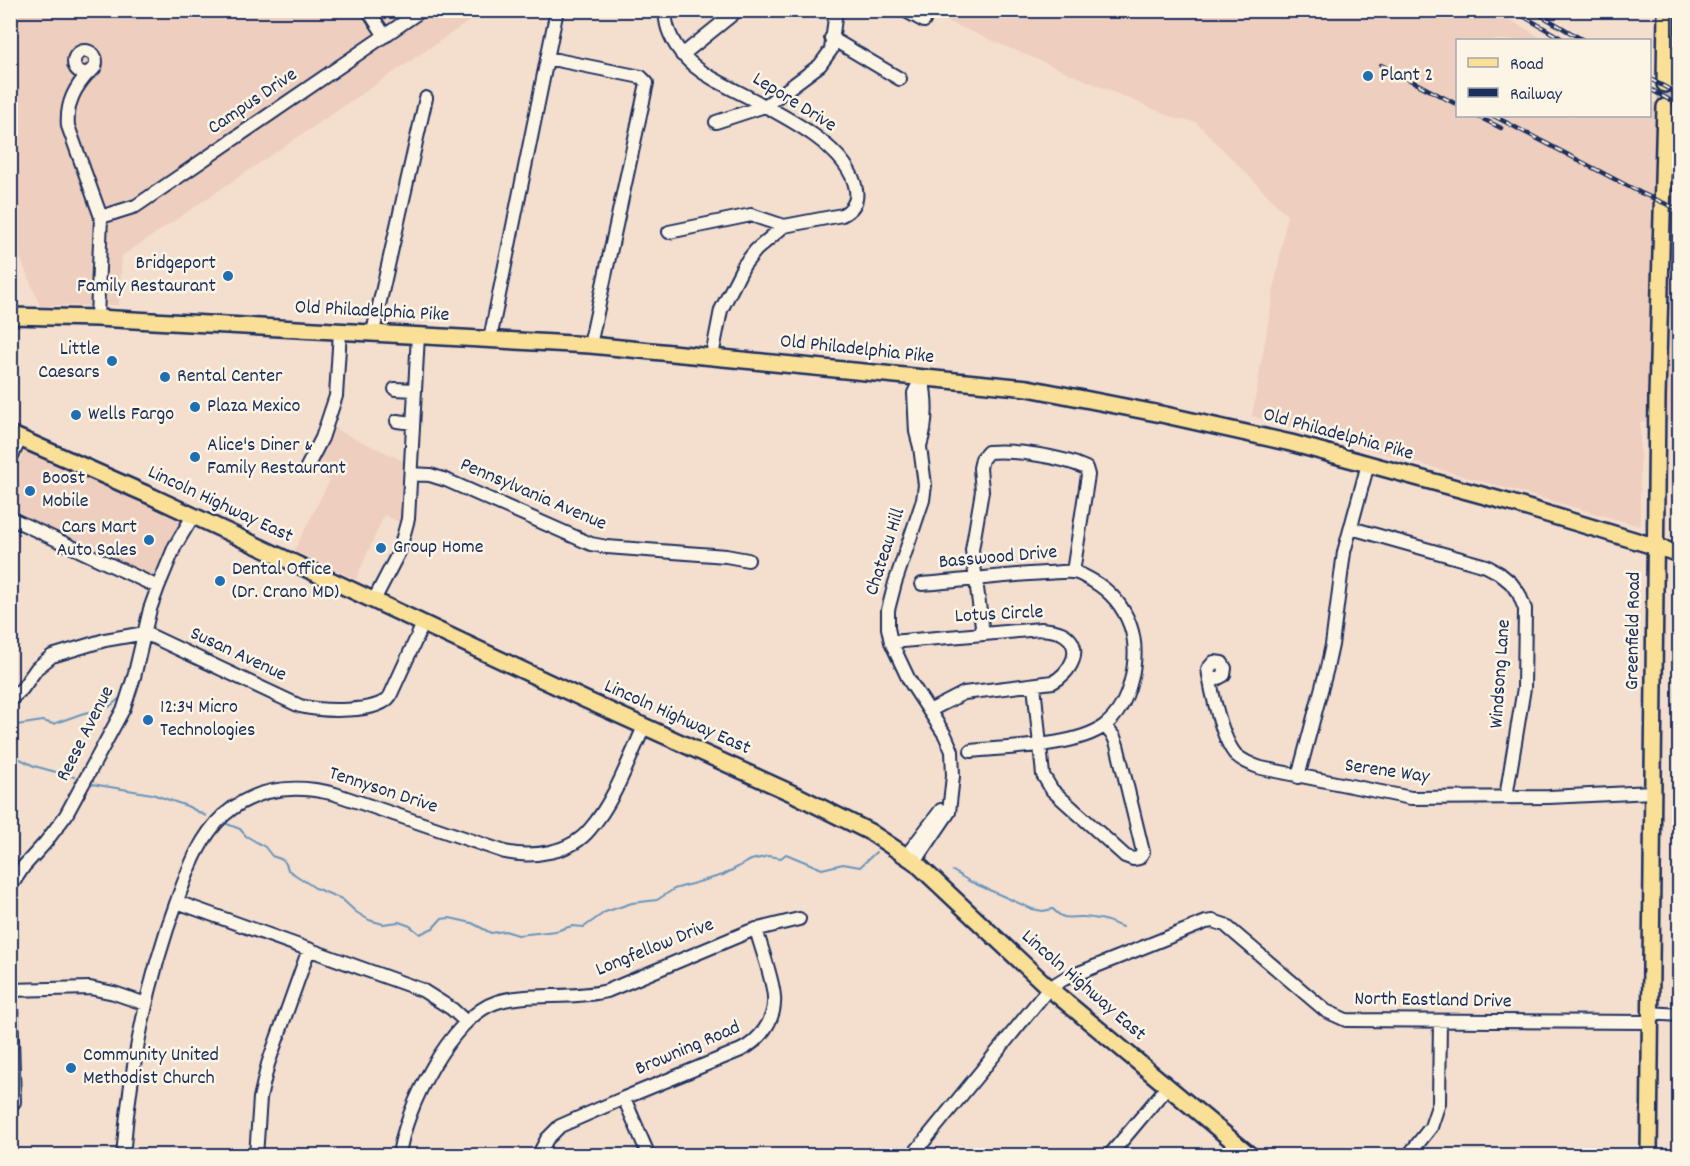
<svg xmlns="http://www.w3.org/2000/svg" width="1690" height="1166" font-family="Dekko,sans-serif">
  <rect width="100%" height="100%" fill="#f4dece"/>
  <filter id="ink" filterUnits="userSpaceOnUse"><feTurbulence type="fractalNoise" baseFrequency=".0167" numOctaves="2"/><feDisplacementMap in="SourceGraphic" scale="12" xChannelSelector="R" yChannelSelector="G"/><feConvolveMatrix kernelMatrix="1 2 1 2 8 2 1 2 1" color-interpolation-filters="sRGB"/></filter>
  <g filter="url(#ink)">
    <path fill="#eecebe" d="M939 10 1494 11 1545 40H1458V116H1650V100L1679 117V421L1640 422V526L1252 416 1287 215 1196 122 1177 119 937 17Z
      M10 11H484L122 256 119 305 40 306 11 235Z
      M330 427 406 462 402 523 384 515 356 579 294 551 330 480 311 468Z
      M25 450 182 519 155 580 11 514 10 481Z"/>
    <g fill="none" stroke-linecap="round" stroke-linejoin="round">
      <path stroke="#6796bc" stroke-width="2" d="M10 726 43 721 53 724 81 714 109 707 120 698
        M10 754 34 766 74 777
        M92 784 152 794 187 806 206 816
        M227 824 240 829 246 836 265 847 272 856C282 859 286 860 288 870L315 888 342 899 356 912 369 920 383 924 399 922 410 926 420 934 433 928 441 919 450 918 472 923 491 933 505 931 518 935 556 931 572 926 584 927 605 912 632 903 657 900 674 889 723 875 751 860 769 856 781 858 786 854 822 869 843 864 860 867 876 852
        M953 871 969 881 1032 909 1043 911 1053 909C1065 922 1068 916 1084 917 1089 917 1093 918 1098 919 1106 919 1114 924 1122 927"/>
      <path stroke="#c9bbb8" stroke-width="15" stroke-dasharray="15 8" stroke-linecap="butt" d="M1665 107V84"/>
      <g stroke="#1b2f5e" stroke-width="16">
        <path id="minor" d="M368 10 385 36
          M666 10C664 26 673 44 684 56 691 64 703 73 712 78 753 102 849 139 856 190 858 202 852 210 842 215L784 226 756 250 744 265 721 310 712 356
          M904 10 924 21
          M831 38 900 79
          M74 62a11 11 0 1 1 22 0a11 11 0 1 1-22 0Z
          M682 55 733 14
          M547 58 641 77 647 83 590 345
          M90 71C75 87 66 103 68 126L101 217
          M716 122 765 106 820 65 831 50 836 10
          M669 232 751 215 784 226
          M97 318 101 217 136 206 422 10
          M373 332 426 98
          M490 339 557 10
          M395 389 415 390
          M397 421 413 423
          M920 446C927 424 927 400 922 377
          M10 460 20 439
          M307 467 322 438 336 396 340 331
          M411 474 430 475 446 480 591 544 607 547 726 556 748 560
          M10 518 158 587
          M1351 528 1486 566 1499 573 1511 583 1519 594 1525 609 1524 688 1506 797
          M922 584C963 581 1004 575 1045 573 1053 573 1064 571 1072 572 1079 572 1087 578 1093 581 1110 591 1123 606 1130 625 1141 655 1131 706 1104 726 1075 747 1008 747 971 751
          M374 600 399 552 408 519 418 335
          M983 634 972 550 982 491 980 468 982 459 988 452C1016 450 1060 456 1086 468L1088 475 1073 572
          M891 642 1041 629C1048 630 1058 630 1065 635 1085 649 1069 674 1053 682L964 693 929 711
          M1211 682 1224 675 1225 668 1222 663 1214 662 1208 669C1211 690 1222 740 1236 755 1243 761 1252 765 1261 768L1411 798 1549 797 1652 792
          M1034 685 1043 775 1052 790 1125 856 1133 859 1139 858 1143 852 1117 745 1114 737 1105 726
          M10 700 22 689 37 668 52 656 105 640 145 633 300 706C320 711 378 714 390 696L423 624
          M1298 777 1327 668 1332 645 1344 552 1368 464
          M906 856 941 810
          M915 862 949 812 953 776 952 751 945 735 909 680 891 642 888 628V610L895 583 923 500 925 485 920 447 916 432 914 393 922 377
          M10 887 24 866 45 843 66 815 124 708 134 677 150 609 158 587 175 546 193 516
          M177 902 422 990 452 1009 465 1021
          M10 975 14 1102
          M10 990 90 988 114 993 146 1004
          M1649 1013 1680 1015
          M624 1098 649 1156
          M123 1156C130 1067 147 981 178 898 189 868 200 837 224 815 256 787 296 784 335 794L505 852C533 858 571 853 590 829 614 802 629 759 644 727
          M256 1156 260 1098 268 1064 309 949
          M399 1156C404 1110 451 1016 497 1002 529 992 571 1000 607 991L750 931 799 919
          M538 1156 547 1139 560 1126 624 1098 741 1050C759 1041 776 1020 774 997 773 979 761 948 756 929
          M912 1156 1049 988 1064 979 1206 922 1213 921 1225 925 1326 1011 1346 1020 1649 1022
          M1109 1156 1167 1087
          M1232 1156 1237 1145
          M1408 1156 1431 1127 1439 1103 1440 1021"/>
      </g>
      <g stroke="#1b2f5e" stroke-width="20">
        <path id="major" d="M1665 84 1666 10
          M10 316 97 318 590 345 1028 388 1161 414 1291 443 1511 503 1680 554
          M10 434 153 497 586 700 796 795 870 832 915 862 1049 988 1251 1156
          M1649 1156 1657 397 1665 107"/>
      </g>
      <use href="#minor" stroke="#fcf5e5" stroke-width="12"/>
      <use href="#major" stroke="#fadf96" stroke-width="15"/>
      <g stroke="#1b2f5e" stroke-width="4.5">
        <path id="rail" d="M1513 10 1564 40
          M1532 10 1583 40
          M1381 65 1458 105
          M1650 79 1680 95
          M1650 89 1680 106
          M1477 116 1501 128
          M1494 116 1641 193 1680 210"/>
      </g>
      <use href="#rail" stroke="#fcf5e5" stroke-width="2" stroke-dasharray="7" stroke-linecap="butt"/>
    </g>
  </g>
  <g fill="#1f6fb2" stroke="#fcf5e5" stroke-width="2">
    <circle cx="1368" cy="76" r="6"/>
    <circle cx="228" cy="276" r="6"/>
    <circle cx="112" cy="361" r="6"/>
    <circle cx="165" cy="377" r="6"/>
    <circle cx="195" cy="407" r="6"/>
    <circle cx="76" cy="415" r="6"/>
    <circle cx="195" cy="457" r="6"/>
    <circle cx="30" cy="491" r="6"/>
    <circle cx="149" cy="540" r="6"/>
    <circle cx="381" cy="548" r="6"/>
    <circle cx="220" cy="581" r="6"/>
    <circle cx="148" cy="720" r="6"/>
    <circle cx="71" cy="1068" r="6"/>
  </g>
  <g text-anchor="middle" dominant-baseline="central" stroke-width="5" stroke-linejoin="round" paint-order="stroke">
    <g font-size="20" fill="#1b2f5e" stroke="#fcf5e5" text-anchor="start">
      <text x="1380" y="76">Plant 2</text>
      <text x="216" y="264" text-anchor="end">Bridgeport<tspan x="216" dy="23">Family Restaurant</tspan></text>
      <text x="100" y="350" text-anchor="end">Little<tspan x="100" dy="23">Caesars</tspan></text>
      <text x="177" y="377">Rental Center</text>
      <text x="207" y="407">Plaza Mexico</text>
      <text x="88" y="415">Wells Fargo</text>
      <text x="207" y="446">Alice's Diner &amp;<tspan x="207" dy="23">Family Restaurant</tspan></text>
      <text x="42" y="479">Boost<tspan x="42" dy="23">Mobile</tspan></text>
      <text x="137" y="528" text-anchor="end">Cars Mart<tspan x="137" dy="23">Auto Sales</tspan></text>
      <text x="393" y="548">Group Home</text>
      <text x="232" y="570">Dental Office<tspan x="232" dy="23">(Dr. Crano MD)</tspan></text>
      <text x="160" y="708">12:34 Micro<tspan x="160" dy="23">Technologies</tspan></text>
      <text x="83" y="1056">Community United<tspan x="83" dy="23">Methodist Church</tspan></text>
    </g>
    <g font-size="20" fill="#1b2f5e" stroke="#fcf5e5">
      <text transform="translate(253 102) rotate(-34)">Campus Drive</text>
      <text transform="translate(794 103) rotate(32)">Lepore Drive</text>
      <text transform="translate(372 312) rotate(3)">Old Philadelphia Pike</text>
      <text transform="translate(857 350) rotate(6)">Old Philadelphia Pike</text>
      <text transform="translate(1338 435) rotate(15)">Old Philadelphia Pike</text>
      <text transform="translate(533 495) rotate(23)">Pennsylvania Avenue</text>
      <text transform="translate(220 505) rotate(25)">Lincoln Highway East</text>
      <text transform="translate(886 552) rotate(-72)">Chateau Hill</text>
      <text transform="translate(998 558) rotate(-5)">Basswood Drive</text>
      <text transform="translate(999 615) rotate(-3)">Lotus Circle</text>
      <text transform="translate(1634 631) rotate(-89)">Greenfield Road</text>
      <text transform="translate(238 655) rotate(25)">Susan Avenue</text>
      <text transform="translate(1501 674) rotate(-86)">Windsong Lane</text>
      <text transform="translate(677 718) rotate(24)">Lincoln Highway East</text>
      <text transform="translate(86 734) rotate(-63)">Reese Avenue</text>
      <text transform="translate(1387 772) rotate(8)">Serene Way</text>
      <text transform="translate(383 791) rotate(18)">Tennyson Drive</text>
      <text transform="translate(655 948) rotate(-22)">Longfellow Drive</text>
      <text transform="translate(1083 986) rotate(41)">Lincoln Highway East</text>
      <text transform="translate(1433 1001) rotate(1)">North Eastland Drive</text>
      <text transform="translate(688 1049) rotate(-23)">Browning Road</text>
    </g>
  </g>
  <rect width="1690" height="1166" fill="none" stroke="#fcf5e5" stroke-width="36"/>
  <rect x="18" y="18" width="1654" height="1130" fill="none" stroke="#1b2f5e" stroke-width="2" filter="url(#ink)"/>
  <rect x="1456" y="39" width="195" height="78" fill="#fcf5e5" stroke="#a2a6af" stroke-width="1.5"/>
  <rect x="1468" y="58" width="30" height="9" fill="#fadf96" stroke="#a2a6af" stroke-width="1.5"/>
  <text x="1510" y="69" font-size="18" fill="#1b2f5e">Road</text>
  <rect x="1468" y="88" width="30" height="9" fill="#1b2f5e" stroke="#a2a6af" stroke-width="1.5"/>
  <text x="1510" y="99" font-size="18" fill="#1b2f5e">Railway</text>
</svg>
